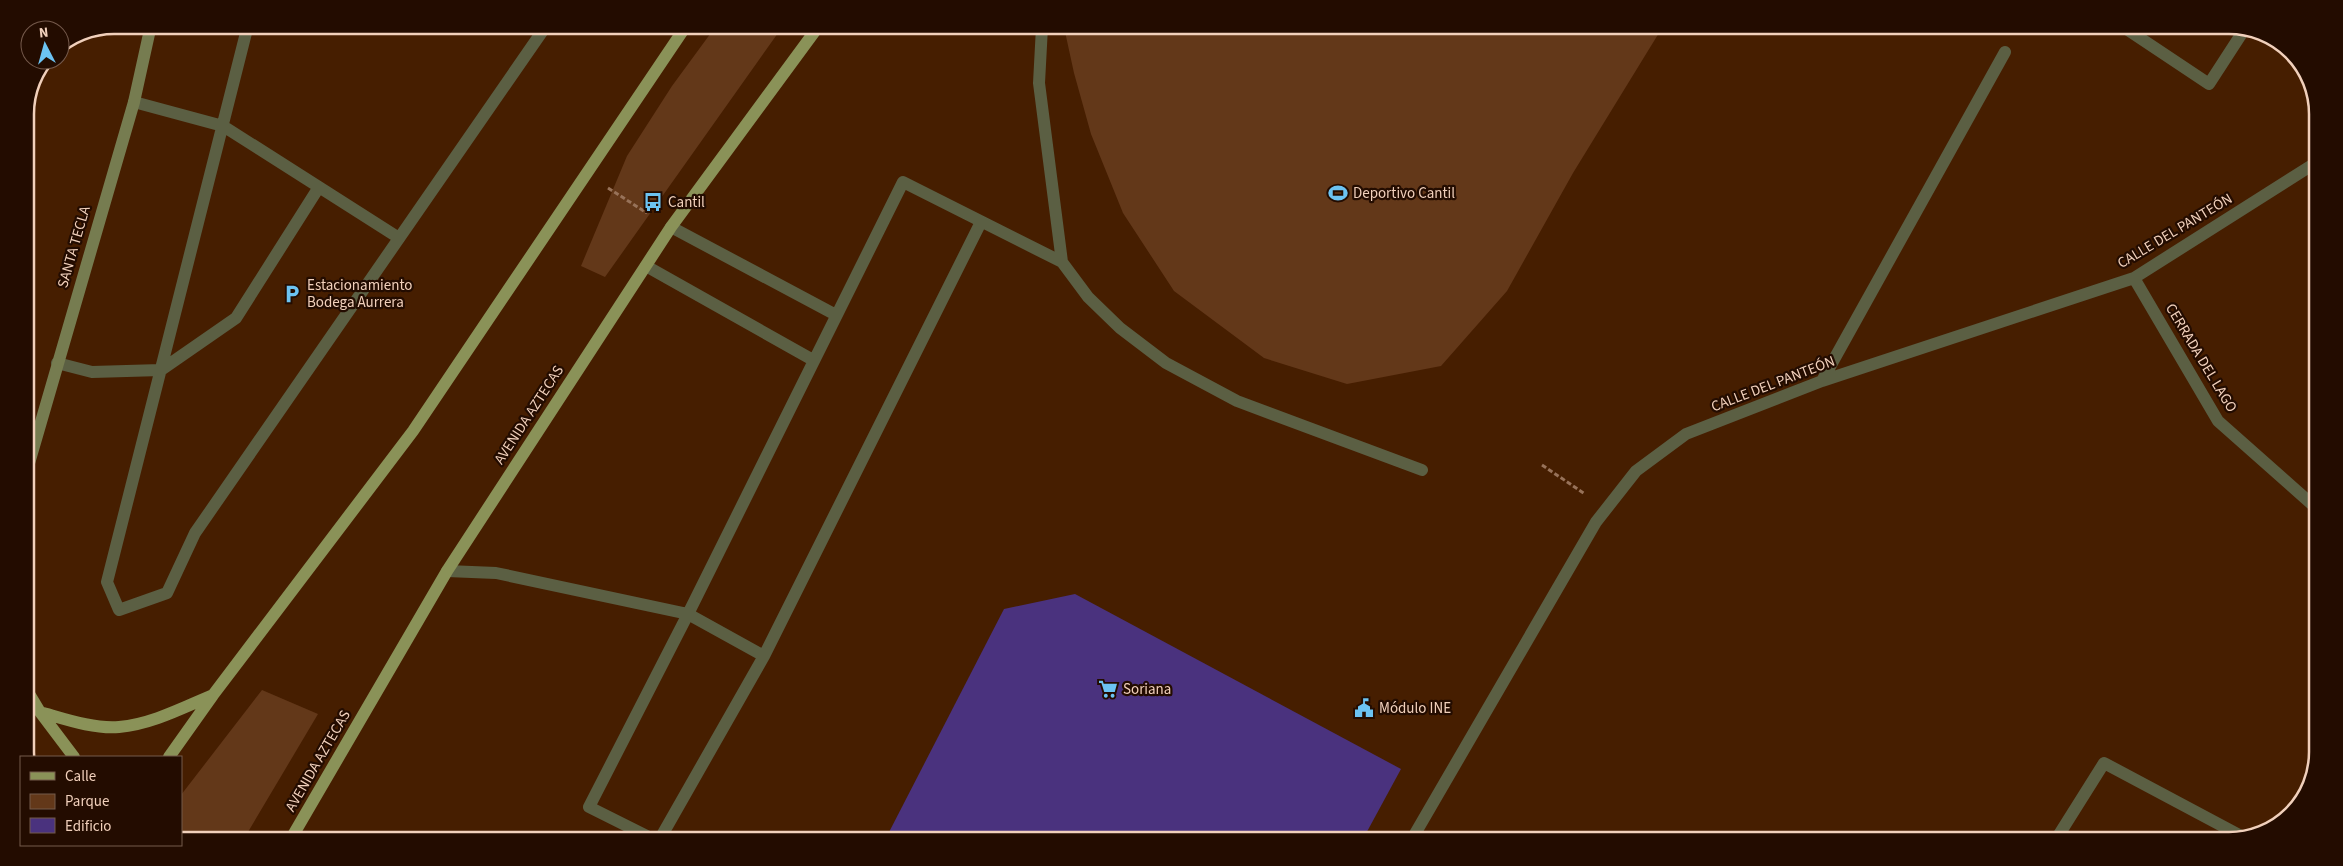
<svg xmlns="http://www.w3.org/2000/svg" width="2343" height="866" font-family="'Source Sans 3',sans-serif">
  <rect width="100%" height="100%" fill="#461e00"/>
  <path fill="#633819" d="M716 26H783L605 277 581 266 627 156 672 86Z
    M1064 27 1662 28 1573 173 1507 291 1441 366 1347 384 1264 358 1174 291 1123 213 1091 134 1074 73Z
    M262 690 318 714 245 837 181 836V795Z"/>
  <path fill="#4a327e" d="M1075 594 1401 769 1363 839 886 838 1004 609Z"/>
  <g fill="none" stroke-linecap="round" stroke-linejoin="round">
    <path stroke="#977259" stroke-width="3" stroke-dasharray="5 2.5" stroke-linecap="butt" d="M608 188 647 213
      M1542 465 1585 494"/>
    <path stroke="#5b5f43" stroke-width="12" d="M248 25 107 582 119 610 167 593 195 533 546 26
      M1042 27 1039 83 1062 262
      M2128 30 2209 84 2244 30
      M134 102 223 126 399 238
      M671 227 836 315
      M646 266 813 360
      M57 363 92 372 161 370 236 318 319 187
      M447 571 496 573 688 614 764 656
      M649 837 589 807 688 614 903 182 1062 262 1088 297 1120 328 1166 363 1237 401 1422 470
      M661 837 764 656 981 222"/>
    <path stroke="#5b5f43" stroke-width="12" d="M2134 278 2218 421 2315 507
      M1822 381 2005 52
      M1412 839 1596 522 1636 471 1686 434 1822 381 2134 278 2317 162
      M2055 841 2104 763 2243 837"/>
    <path stroke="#767c50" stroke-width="12" d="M25 477 134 102 151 25"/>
    <path stroke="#8a9258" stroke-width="12" d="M25 687 40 712 74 757
      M40 712C65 719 93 729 119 727 152 724 182 708 213 695
      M169 757 213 695 413 431 686 26
      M292 837 447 571 671 227 818 27"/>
  </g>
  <defs>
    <g id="stadium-bare" transform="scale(1.5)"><path d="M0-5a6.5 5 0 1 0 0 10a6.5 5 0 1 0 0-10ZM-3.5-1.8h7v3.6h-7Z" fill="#6cc3f2" stroke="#230c00" stroke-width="2.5" paint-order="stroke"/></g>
    <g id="bus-bare" transform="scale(1.5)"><path d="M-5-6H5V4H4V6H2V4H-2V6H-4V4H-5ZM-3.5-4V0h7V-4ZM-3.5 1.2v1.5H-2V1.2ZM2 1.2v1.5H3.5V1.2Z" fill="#6cc3f2" stroke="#230c00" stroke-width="2.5" paint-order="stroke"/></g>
    <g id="parking-bare" transform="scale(1.5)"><path d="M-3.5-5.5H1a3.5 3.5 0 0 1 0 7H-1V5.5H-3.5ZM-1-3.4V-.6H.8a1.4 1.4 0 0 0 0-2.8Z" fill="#6cc3f2" stroke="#230c00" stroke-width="2.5" paint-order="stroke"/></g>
    <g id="supermarket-bare" transform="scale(1.5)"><path d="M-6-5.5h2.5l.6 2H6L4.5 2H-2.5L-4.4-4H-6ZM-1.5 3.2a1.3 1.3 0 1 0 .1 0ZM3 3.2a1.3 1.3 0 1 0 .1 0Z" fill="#6cc3f2" stroke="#230c00" stroke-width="2.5" paint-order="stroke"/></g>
    <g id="civic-bare" transform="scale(1.5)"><path d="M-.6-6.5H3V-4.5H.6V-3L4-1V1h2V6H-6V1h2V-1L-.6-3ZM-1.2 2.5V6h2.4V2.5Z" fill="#6cc3f2" stroke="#230c00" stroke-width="2.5" paint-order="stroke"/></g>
  </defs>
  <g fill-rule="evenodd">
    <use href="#stadium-bare" x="1338" y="193"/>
    <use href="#bus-bare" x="653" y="202"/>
    <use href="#parking-bare" x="292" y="294"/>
    <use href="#supermarket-bare" x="1108" y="689"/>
    <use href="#civic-bare" x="1364" y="708"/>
  </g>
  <g text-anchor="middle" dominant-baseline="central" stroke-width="4.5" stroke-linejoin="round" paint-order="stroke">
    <g font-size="15" fill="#f1d0bb" stroke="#230c00" text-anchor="start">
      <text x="1353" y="193">Deportivo Cantil</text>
      <text x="668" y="202">Cantil</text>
      <text x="307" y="285">Estacionamiento<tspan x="307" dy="17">Bodega Aurrera</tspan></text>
      <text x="1123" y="689">Soriana</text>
      <text x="1379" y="708">Módulo INE</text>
    </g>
    <g font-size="15" fill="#f1d0bb" stroke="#230c00">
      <text transform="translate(2175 231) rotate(-31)">CALLE DEL PANTEÓN</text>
      <text transform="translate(74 247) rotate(-74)">SANTA TECLA</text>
      <text transform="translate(2201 358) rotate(59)">CERRADA DEL LAGO</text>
      <text transform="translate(1773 384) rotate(-21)">CALLE DEL PANTEÓN</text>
      <text transform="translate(529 415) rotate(-57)">AVENIDA AZTECAS</text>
      <text transform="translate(318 761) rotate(-60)">AVENIDA AZTECAS</text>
    </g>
  </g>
  <path d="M0 0H2343V866H0ZM114 34H2229A80 80 0 0 1 2309 114V752A80 80 0 0 1 2229 832H114A80 80 0 0 1 34 752V114A80 80 0 0 1 114 34Z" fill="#230c00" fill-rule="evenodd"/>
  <path fill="none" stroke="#f1d0bb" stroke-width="2.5" d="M114 34H2229A80 80 0 0 1 2309 114V752A80 80 0 0 1 2229 832H114A80 80 0 0 1 34 752V114A80 80 0 0 1 114 34Z"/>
  <rect x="20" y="756" width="162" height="90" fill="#230c00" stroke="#755a4b"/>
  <rect x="30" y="772" width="25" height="8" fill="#8a9258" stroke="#755a4b"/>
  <text x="65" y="781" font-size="15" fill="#f1d0bb">Calle</text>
  <rect x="30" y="794" width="25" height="15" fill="#633819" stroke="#755a4b"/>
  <text x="65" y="806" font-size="15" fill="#f1d0bb">Parque</text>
  <rect x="30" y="818" width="25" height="15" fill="#4a327e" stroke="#755a4b"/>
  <text x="65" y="831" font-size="15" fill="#f1d0bb">Edificio</text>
  <g transform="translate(45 45) rotate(354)"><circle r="24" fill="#230c00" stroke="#755a4b"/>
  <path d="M0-4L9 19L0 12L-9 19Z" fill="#6cc3f2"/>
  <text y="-8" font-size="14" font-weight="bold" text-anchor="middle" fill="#f1d0bb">N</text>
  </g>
</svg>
